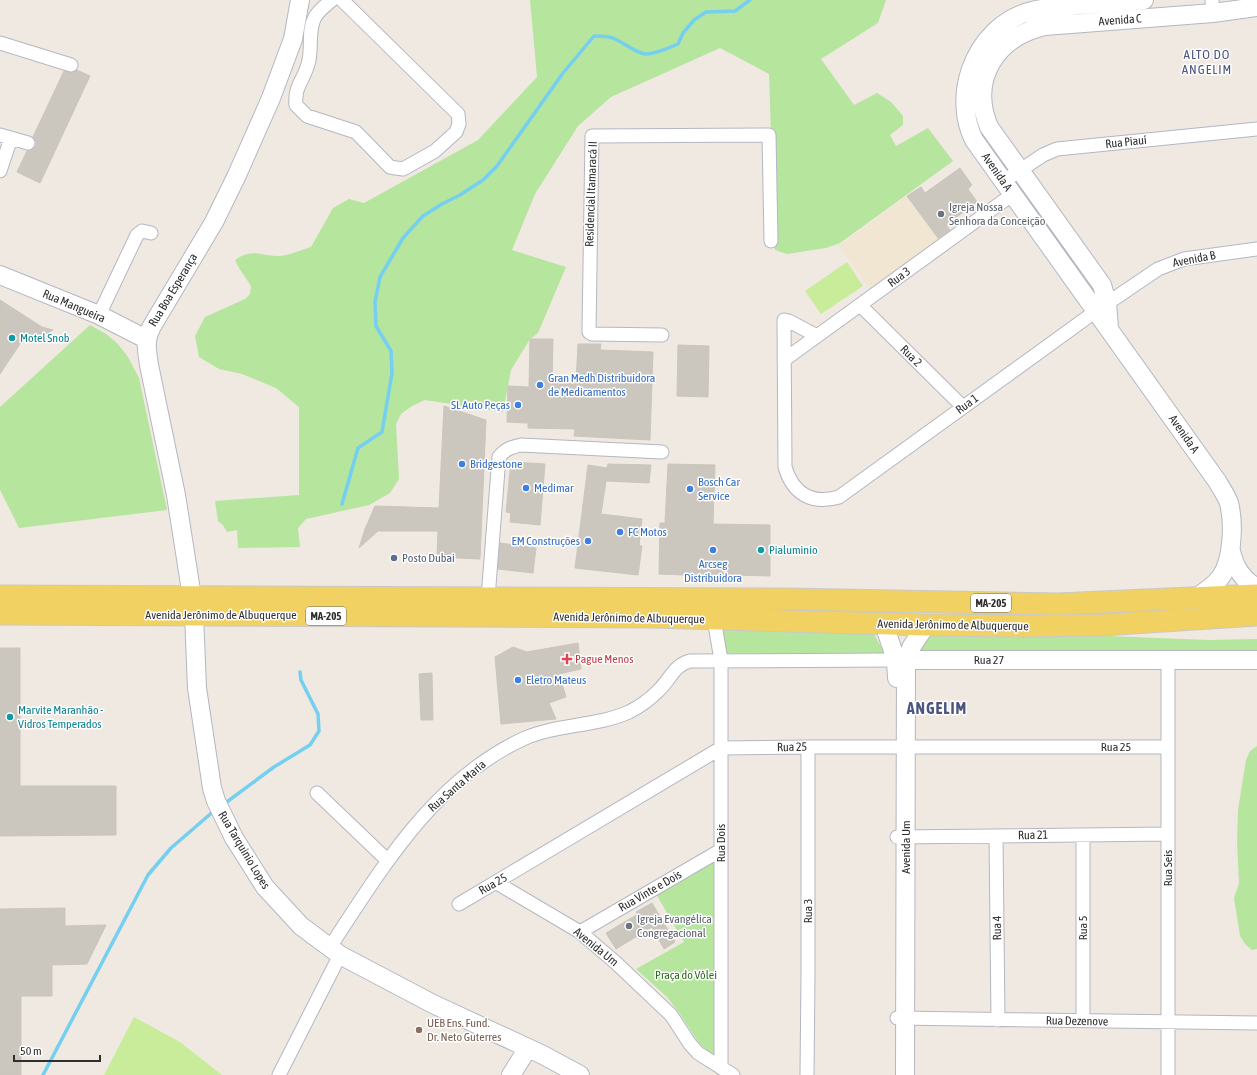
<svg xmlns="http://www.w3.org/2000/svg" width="1257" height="1075" font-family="'Asap Condensed',sans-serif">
  <rect width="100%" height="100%" fill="#efe9e1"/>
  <path fill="#f0e6d1" d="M907 196 939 239 870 289 839 246Z"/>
  <path fill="#b6e59e" d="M530 0H886L878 23 821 59 854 105 877 93 891 102 903 116V125L890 135 896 146 928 128 953 161 840 243 826 248 787 254 775 250 769 74 720 48 611 97 578 126 535 194 512 250 566 267 538 333 530 339 511 370 503 412 425 400 412 406 401 414 396 424 399 479 390 493 369 505 306 519 298 528 300 547 238 548 237 530 227 532 223 525 218 521 215 501 299 495V407L276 388 242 374 219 369 199 357 195 336 205 317 245 299 250 294 251 286 239 268 235 260C254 247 262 257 280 256 290 255 301 250 311 247L333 208 349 199 364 203 478 140 537 77Z
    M90 325 106 334 118 344 128 357 139 378 167 510 19 528 0 490V407Z
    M722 629 873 632 886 656 727 653Z
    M929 634H1057L1209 640 1257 639V652L916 655Z
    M1257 746V949L1252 950 1245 944 1240 936 1234 898 1239 883 1237 842 1238 810 1246 760 1250 751Z
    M716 860V1057L703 1047 697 1040 680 1014 667 997 636 969 684 942 656 894Z"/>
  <path fill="#c9ec9a" d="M847 262 863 286 821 314 805 291Z
    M134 1017 180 1042 222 1075H104Z"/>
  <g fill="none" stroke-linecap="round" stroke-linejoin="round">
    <path stroke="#75cff0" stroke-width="3.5" d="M342 504 358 448 382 432 392 373 391 351 376 326 375 302 380 277 403 238 423 216 442 204 460 195 483 180 497 166 563 73 594 36C600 36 607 36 613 38 623 42 638 55 647 54 658 53 668 48 678 44L683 33 694 20 706 12 735 11 750 0
      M224 804 274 767 310 745 319 731 318 714 301 680 300 672
      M43 1075 148 875 171 848 215 810"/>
  </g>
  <path fill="#cbc7bf" stroke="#cbc5ba" d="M77 70 90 76 40 183 17 172 27 151 33 149 36 146V141L33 137 64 71 72 73Z
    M960 168 972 185 968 189 977 202 946 225 950 230 938 238 907 196 921 187 925 193Z
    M0 300 42 327 53 330 34 340 26 335 0 374Z
    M530 339H553L552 383 576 384 578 344H601L600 350 653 352 650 440 574 436 575 429 528 428V423L507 422 508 386 529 387Z
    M678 345 709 346 708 397 677 396Z
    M444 406 486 420 480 559 437 557 438 531H378L359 548 365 529 375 506 439 508Z
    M511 462 545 464 540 525 510 522 511 513 506 512Z
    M608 464 651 465 649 483 606 481 601 514 642 519 639 546H642L638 575 575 568 588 465 607 468Z
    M668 464 715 465 713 524 770 525V576L735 575V577L659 574 660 523H665Z
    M500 543 536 548 533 573 498 569Z
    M578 643 581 669 559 674 566 697 549 703 556 719 501 724 495 657 513 647 527 652Z
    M0 648H20V786H116V835L0 836Z
    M432 673 433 720H421L419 674Z
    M652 903 675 942 664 949 652 927 616 949 606 933 638 914 636 912Z
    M65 908V926L106 925 87 964 52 965V996H21V1075H0V909Z"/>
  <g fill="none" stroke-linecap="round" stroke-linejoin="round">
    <g stroke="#b4b7c1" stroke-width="15">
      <path id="street" d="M332 0C326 5 319 10 315 17 307 31 313 49 308 64 304 80 294 86 296 105L307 116 356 132 390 167 396 168 403 169 435 151 456 132 459 124 458 114 342 0
        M1212 0 1213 13
        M0 43 71 65
        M0 135 28 143
        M0 171 11 138
        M1004 181 1043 155 1057 149 1257 129
        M860 305 963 407
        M99 315 137 235 142 231 151 233
        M662 335 592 334 589 332 592 136 769 135 771 241
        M817 336 789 321 784 320 785 467C793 494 812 505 839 497L1096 311 1158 269 1184 259 1257 249
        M784 360 1013 194
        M488 598 499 457C505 449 512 447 521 445L662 452
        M714 619 721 660V1068
        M317 793 387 860
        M996 836 998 1020
        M897 837 1168 834
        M497 883 580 932 615 962 671 1015 690 1044 698 1053 733 1075
        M459 904 721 748 808 747H1167
        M580 932 721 850
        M330 947C382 868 433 781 523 739 556 724 595 727 629 712 639 707 650 699 658 691 670 680 674 665 690 661L896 660
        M897 1018 1257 1023
        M1083 1021V835
        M279 1075 340 955
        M807 1075 808 974V747
        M1168 1075V660"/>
    </g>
    <g stroke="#b4b7c1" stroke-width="20">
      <path id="secondary" d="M1144 0C1122 2 1100 4 1078 5 1063 7 1047 7 1032 11 1003 18 981 41 971 69 963 92 963 118 974 140L1217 481C1221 488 1226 495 1229 503 1234 523 1233 561 1220 578 1214 586 1204 592 1196 598
        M0 275 99 315 146 339
        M1109 328 1107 303 1102 285 989 127C969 79 996 37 1045 26L1213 13 1257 7
        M1231 551C1235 568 1242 579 1257 588
        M192 597 176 495 149 365C147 350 144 340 152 326L214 222 237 175 271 98 293 39 300 0
        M194 615 197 688 212 788 216 801 234 838 265 887 301 926 340 955 433 1004 543 1055 580 1075
        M884 624 896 660 897 678
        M896 660H1257
        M511 1075 528 1048
        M905 1075 906 660 912 646 926 625"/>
    </g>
    <g stroke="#c9c9c9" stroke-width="23">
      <path id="primary" d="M0 596 786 599 1058 604 1257 595
        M0 614 652 617 926 625 1021 626 1102 625 1257 615"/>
    </g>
    <use href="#street" stroke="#fff" stroke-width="13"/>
    <use href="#secondary" stroke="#fff" stroke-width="18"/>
    <use href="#primary" stroke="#f2d163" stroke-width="21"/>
  </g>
  <g fill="#6b7280" stroke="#fff" stroke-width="1.5">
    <circle cx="941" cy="214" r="4"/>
    <circle cx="629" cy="926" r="4"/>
  </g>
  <g fill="#0f9aa8" stroke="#fff" stroke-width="1.5">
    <circle cx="12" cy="338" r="4"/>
    <circle cx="761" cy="550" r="4"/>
    <circle cx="10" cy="717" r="4"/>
  </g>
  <g fill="#3f7fe0" stroke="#fff" stroke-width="1.5">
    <circle cx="540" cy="385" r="4"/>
    <circle cx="518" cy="405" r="4"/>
    <circle cx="462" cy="464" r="4"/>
    <circle cx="526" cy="488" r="4"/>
    <circle cx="690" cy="489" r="4"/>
    <circle cx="620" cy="532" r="4"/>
    <circle cx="588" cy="541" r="4"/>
    <circle cx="713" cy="550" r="4"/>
    <circle cx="518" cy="680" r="4"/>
  </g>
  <circle fill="#5c6f8a" stroke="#fff" stroke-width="1.5" cx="394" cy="558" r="4"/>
  <path fill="#e0444e" stroke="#fff" stroke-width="1.5" d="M565 653h4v4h4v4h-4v4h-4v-4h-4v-4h4z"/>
  <circle fill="#8d6e63" stroke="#fff" stroke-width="1.5" cx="419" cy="1030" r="4"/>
  <g text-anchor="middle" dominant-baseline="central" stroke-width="3" stroke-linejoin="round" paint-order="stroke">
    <g fill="#fff" stroke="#6d6d6d" stroke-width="1">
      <rect x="971" y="594" width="40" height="18" rx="3"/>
      <rect x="306" y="607" width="40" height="18" rx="3"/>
    </g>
    <g font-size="11" font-weight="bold" fill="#2e2e2e">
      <text x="991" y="603">MA-205</text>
      <text x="326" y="616">MA-205</text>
    </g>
    <g font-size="12" fill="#2e2e2e" stroke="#fff">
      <text transform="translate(1120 20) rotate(-4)">Avenida C</text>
      <text transform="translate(1126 142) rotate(-6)">Rua Piauí</text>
      <text transform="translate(997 172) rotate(55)">Avenida A</text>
      <text transform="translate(591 194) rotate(-88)">Residencial Itamaracá II</text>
      <text transform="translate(1194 259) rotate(-11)">Avenida B</text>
      <text transform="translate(899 277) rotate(-36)">Rua 3</text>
      <text transform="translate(173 290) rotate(-59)">Rua Boa Esperança</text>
      <text transform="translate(74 306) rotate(23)">Rua Mangueira</text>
      <text transform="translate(911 356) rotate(45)">Rua 2</text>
      <text transform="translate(967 404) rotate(-36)">Rua 1</text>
      <text transform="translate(1184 434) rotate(55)">Avenida A</text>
      <text x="221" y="615">Avenida Jerônimo de Albuquerque</text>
      <text transform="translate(629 618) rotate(1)">Avenida Jerônimo de Albuquerque</text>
      <text transform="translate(953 625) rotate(1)">Avenida Jerônimo de Albuquerque</text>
      <text x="989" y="660">Rua 27</text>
      <text transform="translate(792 747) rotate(-1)">Rua 25</text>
      <text x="1116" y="747">Rua 25</text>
      <text transform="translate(457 786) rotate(-41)">Rua Santa Maria</text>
      <text transform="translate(1033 835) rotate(-1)">Rua 21</text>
      <text transform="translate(721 843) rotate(-90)">Rua Dois</text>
      <text transform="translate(906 847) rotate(-90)">Avenida Um</text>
      <text transform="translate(244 850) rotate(59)">Rua Tarquinio Lopes</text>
      <text transform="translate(1168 868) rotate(-90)">Rua Seis</text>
      <text transform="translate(493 884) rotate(-30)">Rua 25</text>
      <text transform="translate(650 891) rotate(-30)">Rua Vinte e Dois</text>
      <text transform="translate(808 911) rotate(-90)">Rua 3</text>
      <text transform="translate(997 928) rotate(-91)">Rua 4</text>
      <text transform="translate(1083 928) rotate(-90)">Rua 5</text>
      <text transform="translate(596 947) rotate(39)">Avenida Um</text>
      <text transform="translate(1077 1021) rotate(1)">Rua Dezenove</text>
    </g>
    <g font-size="12" fill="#5b616d" stroke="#fff" text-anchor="start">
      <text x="949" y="207">Igreja Nossa<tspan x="949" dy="14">Senhora da Conceição</tspan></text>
      <text x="637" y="919">Igreja Evangélica<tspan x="637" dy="14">Congregacional</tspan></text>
    </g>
    <g font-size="12" fill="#0d838f" stroke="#fff" text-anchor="start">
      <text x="20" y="338">Motel Snob</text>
      <text x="769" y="550">Pialuminio</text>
      <text x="18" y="710">Marvite Maranhão -<tspan x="18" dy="14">Vidros Temperados</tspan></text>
    </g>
    <g font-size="12" fill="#366cbe" stroke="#fff" text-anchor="start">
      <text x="548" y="378">Gran Medh Distribuidora<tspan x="548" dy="14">de Medicamentos</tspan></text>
      <text x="510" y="405" text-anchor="end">SL Auto Peças</text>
      <text x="470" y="464">Bridgestone</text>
      <text x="698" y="482">Bosch Car<tspan x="698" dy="14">Service</tspan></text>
      <text x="534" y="488">Medimar</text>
      <text x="628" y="532">FC Motos</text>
      <text x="580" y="541" text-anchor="end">EM Construções</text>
      <text x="713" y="564" text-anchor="middle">Arcseg<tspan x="713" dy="14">Distribuidora</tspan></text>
      <text x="526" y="680">Eletro Mateus</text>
    </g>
    <g font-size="12" fill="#4e5e75" stroke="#fff" text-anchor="start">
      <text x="402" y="558">Posto Dubai</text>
    </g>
    <g font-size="12" fill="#be3a42" stroke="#fff" text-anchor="start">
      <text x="575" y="659">Pague Menos</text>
    </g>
    <g font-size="12" fill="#2c6e1b" stroke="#fff">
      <text x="686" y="975">Praça do Vôlei</text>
    </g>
    <g font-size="12" fill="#785e54" stroke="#fff" text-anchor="start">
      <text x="427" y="1023">UEB Ens. Fund.<tspan x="427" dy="14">Dr. Neto Guterres</tspan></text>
    </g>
    <g font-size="13" letter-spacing="1" fill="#4d5680" stroke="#fff">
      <text x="1207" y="54">ALTO DO<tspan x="1207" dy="15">ANGELIM</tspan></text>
    </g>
    <g font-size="16" font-weight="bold" letter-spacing="1" fill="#4d5680" stroke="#fff">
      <text x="937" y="708">ANGELIM</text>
    </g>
  </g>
  <path d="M14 1055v6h86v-6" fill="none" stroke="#2e2e2e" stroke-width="2"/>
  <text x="20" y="1055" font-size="12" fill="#2e2e2e" stroke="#ffffff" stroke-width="3" paint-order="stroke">50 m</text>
</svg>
